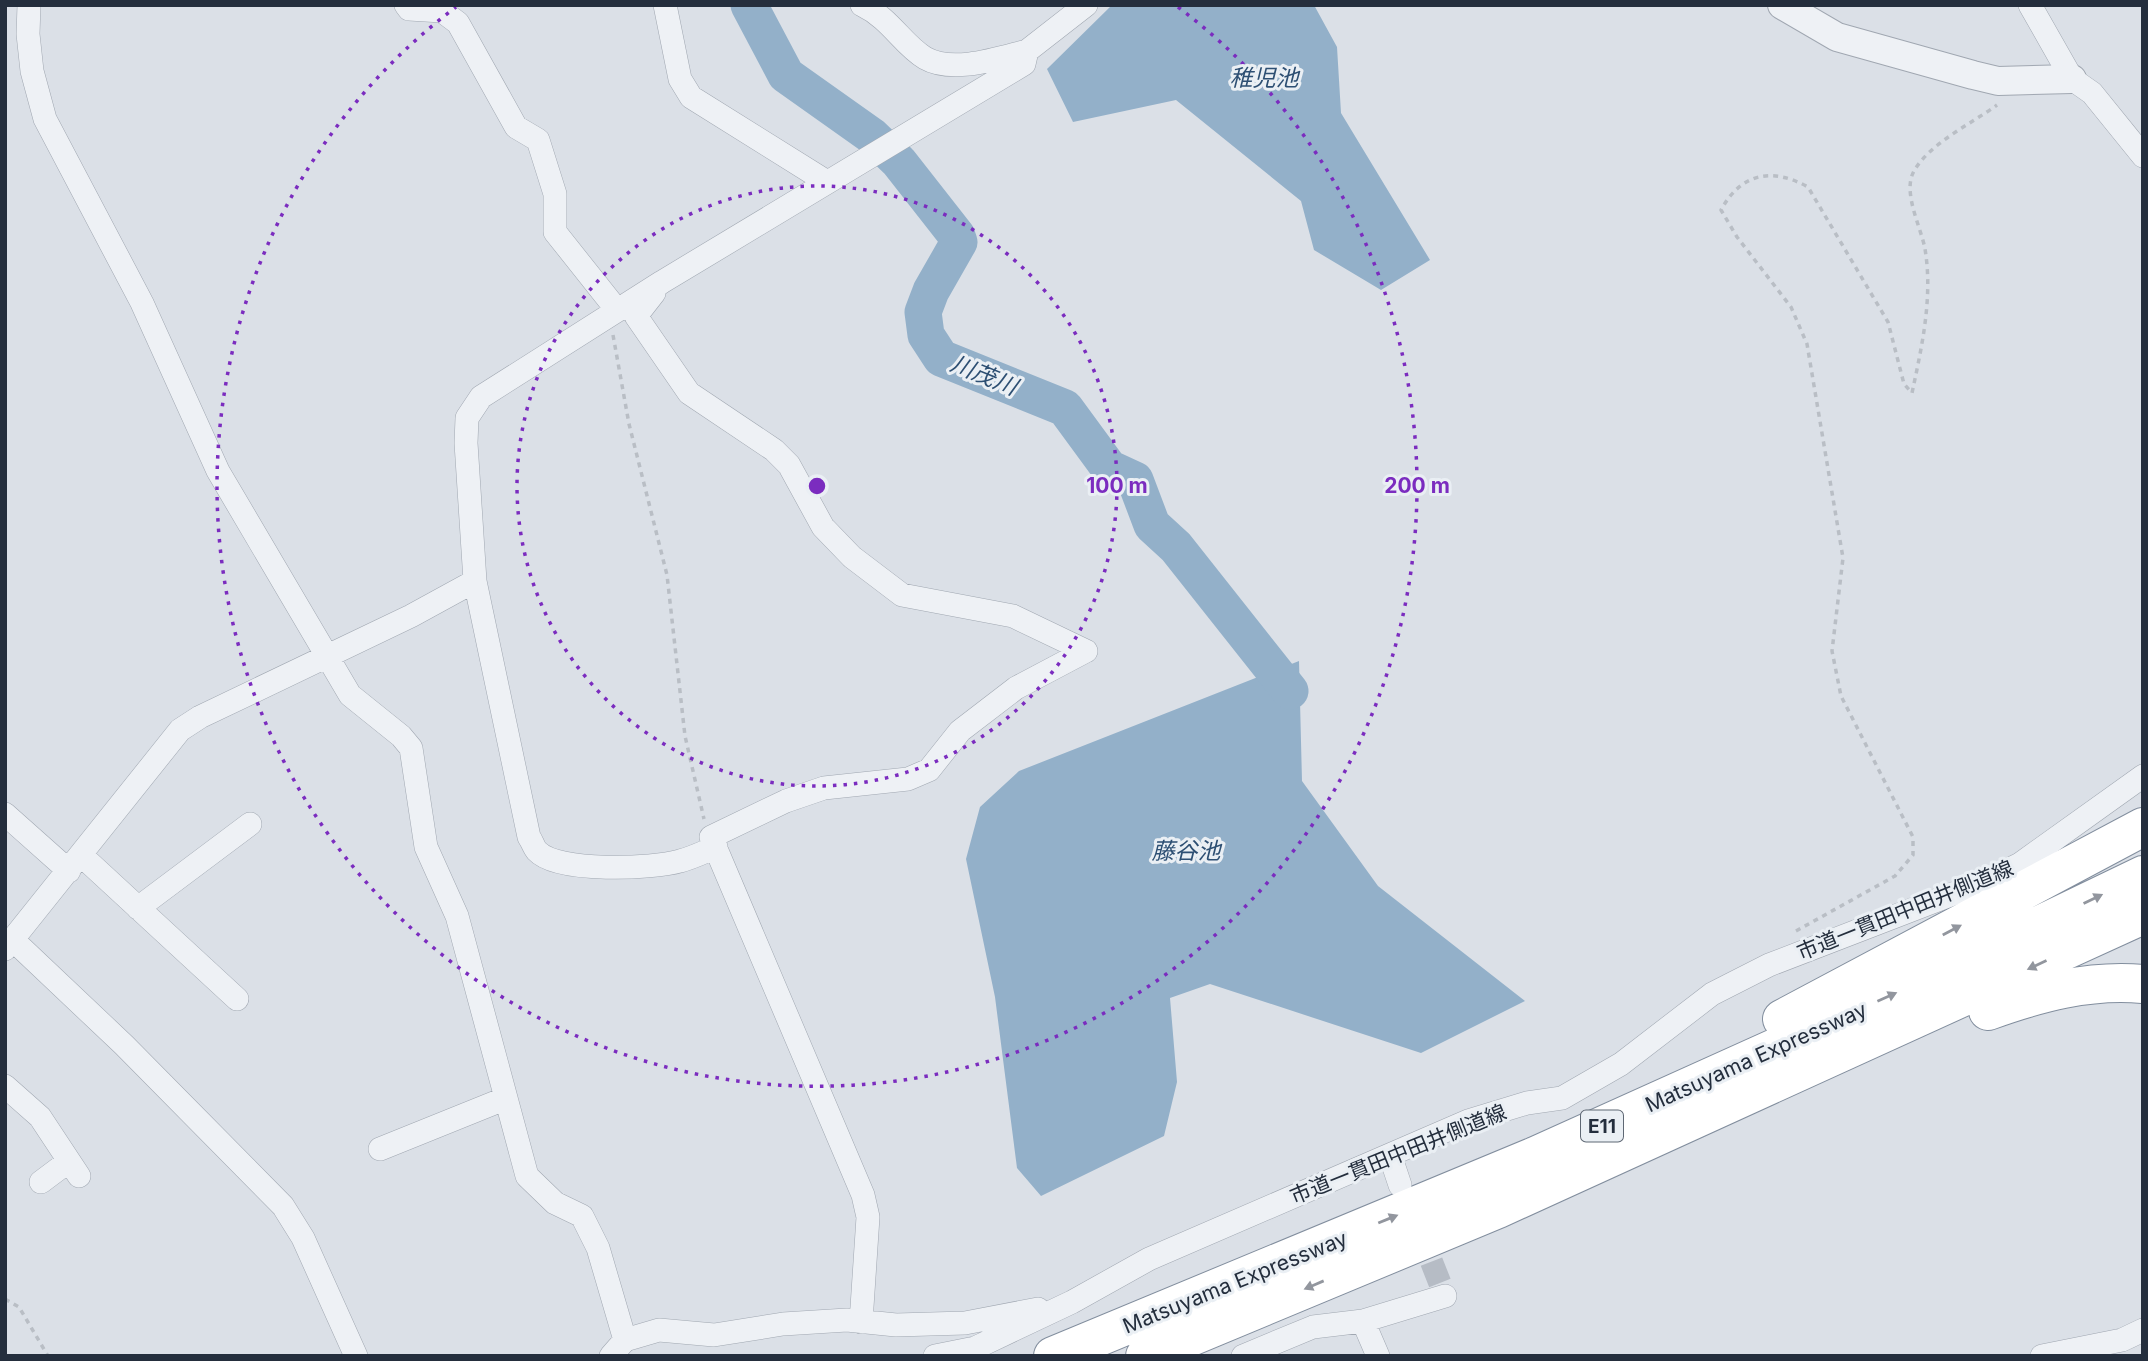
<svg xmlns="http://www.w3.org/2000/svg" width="2148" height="1361" font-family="Inter,'Noto Sans JP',sans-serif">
  <rect width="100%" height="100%" fill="#dbe0e7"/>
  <path fill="#93b0c9" d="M1112 5H1314L1337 47 1341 113 1430 260 1381 290 1314 250 1301 201 1176 100 1073 122 1047 69Z
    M1299 661 1302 781 1378 886 1525 1001 1421 1053 1210 984 1170 998 1177 1082 1164 1136 1041 1196 1017 1168 995 997 966 859 980 807 1019 771Z"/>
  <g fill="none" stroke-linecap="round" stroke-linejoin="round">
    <path stroke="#93b0c9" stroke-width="37" d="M749 5 786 75 872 136 899 162 957 236 959 242 931 291 923 312 926 335 941 358 1065 408 1109 468 1135 480 1152 525 1176 547 1290 691"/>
    <path stroke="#b6bcc5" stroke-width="23" stroke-dasharray="23 11" stroke-linecap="butt" d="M1419 1230 1445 1296"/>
    <g stroke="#a0a7b1" stroke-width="24">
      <path id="minor" d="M29 5 28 34 32 71 45 119 142 303 218 471 350 695 401 736 411 748 426 847 457 916 527 1176 555 1203 582 1216 598 1248 625 1340
        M406 5 409 9 442 11 458 23 516 127 538 140 555 194V232L617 310
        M665 5 680 79 691 97 827 182
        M862 5C891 19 902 44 925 58 953 74 999 58 1027 51
        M2030 5 2072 79 2092 93 2143 156
        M654 293 636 316 689 393 774 450 789 465 823 527 852 557 902 595 1013 616 1086 651
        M5 814 69 871
        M716 847C704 852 692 858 680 861 653 869 557 873 537 851 534 848 532 841 529 837L475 581 466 443 467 418 481 397 662 282 1024 64 1027 51 1086 5
        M82 856 237 999
        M138 908 250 824
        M12 939 124 1045 283 1206 303 1238 356 1356
        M5 949 180 730 200 717 411 616 475 581
        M5 1086 40 1117 79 1176
        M380 1149 504 1099
        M1390 1155 1400 1185
        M41 1182 69 1161
        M1363 1321 1378 1356
        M861 1322 868 1217 863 1195 711 837 786 801 824 788 908 779 929 770 960 731 1016 688 1086 651
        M611 1356 625 1340 659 1330 714 1335 783 1324 847 1320 896 1325 965 1323 1038 1309
        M935 1356 975 1348 1072 1302 1149 1259 1468 1121 1527 1103 1562 1098 1621 1064 1712 994 1769 965 1979 884 2020 864 2143 776
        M1243 1356 1313 1327 1363 1321 1445 1296
        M2042 1356 2122 1340 2143 1330"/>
    </g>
    <g stroke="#a0a7b1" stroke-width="30">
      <path id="tertiary" d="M1782 5 1837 37 1973 75 1998 81 2072 79"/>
    </g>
    <g stroke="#828e9e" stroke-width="40">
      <path id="motorway" d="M1988 1011C2038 993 2089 979 2143 984
        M1782 1019 2143 827
        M1053 1356 1535 1156 1919 983 2143 875
        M1145 1356 1498 1209 2143 915"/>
    </g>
    <path stroke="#b9bec5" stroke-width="3.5" stroke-dasharray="5 5" stroke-linecap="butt" d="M613 335 629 424 667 575 685 736 704 819
      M1796 931 1895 876 1913 855V837L1841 696 1832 651 1843 558 1807 344 1791 307 1737 237 1721 210C1741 173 1772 167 1808 187L1888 322 1904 384 1912 393C1922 346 1933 297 1925 249 1921 227 1902 192 1914 171 1930 143 1971 124 1997 105
      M5 1299 19 1307 48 1356"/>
    <use href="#minor" stroke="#eef1f5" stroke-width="23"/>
    <use href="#tertiary" stroke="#eef1f5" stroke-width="28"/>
    <use href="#motorway" stroke="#fff" stroke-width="38"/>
  </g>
  <defs><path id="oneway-solid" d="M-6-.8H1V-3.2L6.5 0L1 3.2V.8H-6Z" transform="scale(1.75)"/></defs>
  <g fill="#92969e">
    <use href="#oneway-solid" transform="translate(2093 899) rotate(-26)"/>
    <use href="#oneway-solid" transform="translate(1952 930) rotate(-28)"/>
    <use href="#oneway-solid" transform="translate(2037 965) rotate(155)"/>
    <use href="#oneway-solid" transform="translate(1887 997) rotate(-24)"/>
    <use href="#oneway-solid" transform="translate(1388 1219) rotate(-22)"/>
    <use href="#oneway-solid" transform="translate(1314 1285) rotate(157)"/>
  </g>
  <g fill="none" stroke="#7b2cbf" stroke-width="3.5" stroke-dasharray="3.5 7">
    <circle cx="817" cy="486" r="300"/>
    <path d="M1178 7A600 600 0 1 1 456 7"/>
  </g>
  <g text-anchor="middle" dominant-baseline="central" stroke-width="6" stroke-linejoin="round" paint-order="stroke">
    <rect fill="#eaeff4" stroke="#5f6874" stroke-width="2" x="1581" y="1110.5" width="42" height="31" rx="5"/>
    <g font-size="19" font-weight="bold" fill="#242e3d">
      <text x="1602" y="1126">E11</text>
    </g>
    <g font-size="21" fill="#242e3d" stroke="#eaeff4">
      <text transform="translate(1905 910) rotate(-22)">市道一貫田中田井側道線</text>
      <text transform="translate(1756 1057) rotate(-24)">Matsuyama Expressway</text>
      <text transform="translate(1398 1154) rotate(-22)">市道一貫田中田井側道線</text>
      <text transform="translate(1235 1282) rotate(-22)">Matsuyama Expressway</text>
    </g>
    <g font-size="23" font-style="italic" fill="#2d4f73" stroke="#eaeff4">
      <text x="1264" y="78">稚児池</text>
      <text transform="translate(984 375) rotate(22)">川茂川</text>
      <text x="1186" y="851">藤谷池</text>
    </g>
  </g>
  <circle cx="817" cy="486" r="10" fill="#7b2cbf" stroke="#eaeff4" stroke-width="3.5"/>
  <g font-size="21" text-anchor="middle" font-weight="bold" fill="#7b2cbf" stroke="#eaeff4" stroke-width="6" stroke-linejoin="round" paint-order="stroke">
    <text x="1117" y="493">100 m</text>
    <text x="1417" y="493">200 m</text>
  </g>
  <rect width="2148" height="1361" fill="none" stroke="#242e3d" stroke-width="14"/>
</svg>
